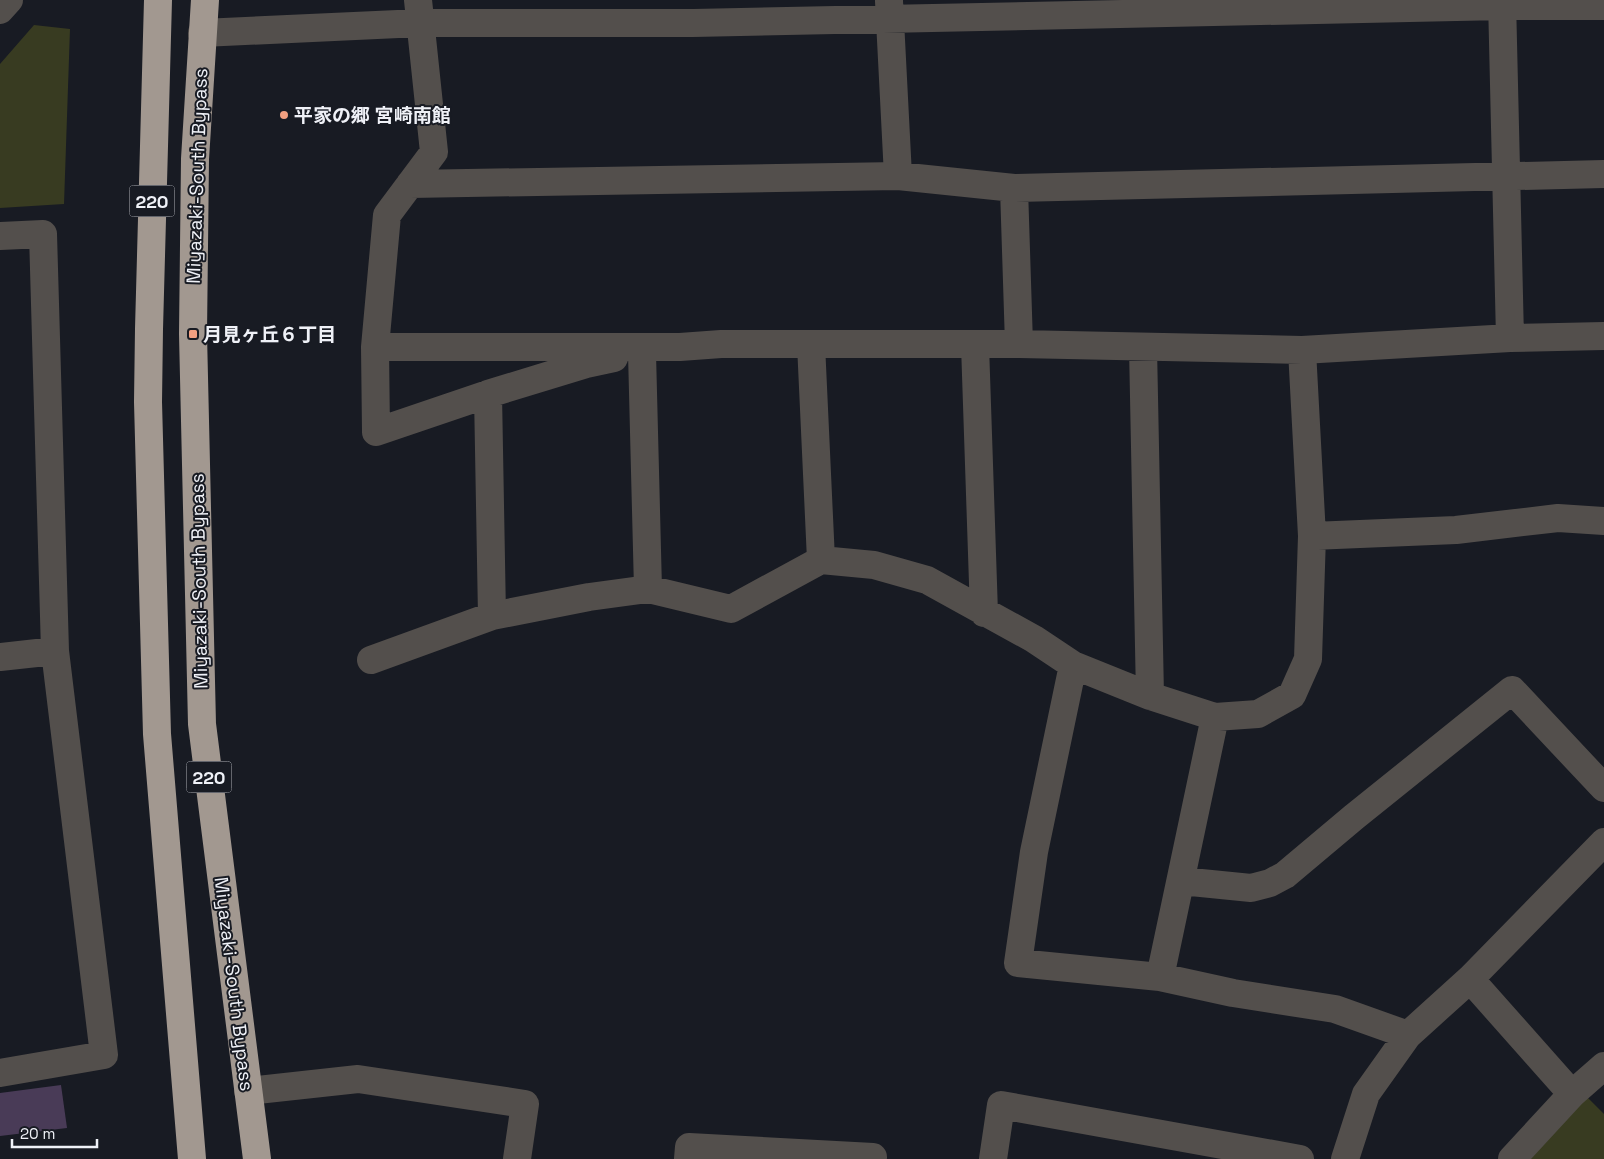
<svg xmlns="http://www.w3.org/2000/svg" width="1604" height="1159" font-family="'Space Grotesk','Noto Sans JP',sans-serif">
  <rect width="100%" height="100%" fill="#181b23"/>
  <path fill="#383b21" d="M34 25 70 29 64 204 0 208V64Z
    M1587 1097 1604 1114V1159H1525Z"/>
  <path fill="#493b57" d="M61 1085 67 1128 0 1136V1093Z"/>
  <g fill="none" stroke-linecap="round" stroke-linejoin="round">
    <path stroke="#534f4c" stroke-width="28" d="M418 0 434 152 387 215 375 347 376 432 488 394 586 364 614 358
      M1502 0 1510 338
      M889 1 898 176
      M0 10 9 0
      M202 33 420 23H693L1503 6H1604
      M410 184 898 176 1014 188 1604 174
      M1014 188 1019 344
      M0 236 43 234 55 651 104 1055 0 1073
      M811 344 821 560
      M975 345 984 613
      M375 347H680L721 344H1019L1302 350 1510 338 1604 336
      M1143 347 1150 696
      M642 353 648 589
      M488 394 492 616
      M1312 536 1456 530 1558 518 1604 521
      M0 657 55 651
      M371 660 492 616 589 597 648 589 731 609 821 560 874 565 927 580 1034 639 1073 665 1150 696 1215 717 1258 714 1292 695 1308 659 1312 536 1302 350
      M1073 665 1034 852 1018 963 1160 977 1233 993 1335 1009 1408 1035
      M1181 881 1251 888 1270 883 1285 875 1354 817 1512 690 1604 788
      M1160 977 1215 717
      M1470 979 1572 1094 1604 1066
      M248 1091 358 1079 525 1104 517 1159
      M688 1159 689 1147 873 1157
      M993 1159 1001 1105 1300 1159
      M1345 1159 1366 1094 1408 1035 1470 979 1604 842
      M1512 1159 1572 1094"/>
    <path stroke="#a29890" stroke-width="28" d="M158 0 149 329 148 402 157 734 192 1159
      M205 0 195 159 193 334 202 724 257 1159"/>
  </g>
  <g fill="#f2a081" stroke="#181b23" stroke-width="2">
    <circle cx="284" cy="115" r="5"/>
    <rect x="188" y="329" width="10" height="10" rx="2.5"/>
  </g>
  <g text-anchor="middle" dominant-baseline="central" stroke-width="4" stroke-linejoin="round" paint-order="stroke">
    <g fill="#181b23" stroke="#aeb1b7" stroke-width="1">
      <rect x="129.5" y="185.5" width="45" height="31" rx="4"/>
      <rect x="186.5" y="761.5" width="45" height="31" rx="4"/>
    </g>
    <g font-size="18" font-weight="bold" fill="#eff1f7">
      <text x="152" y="201">220</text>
      <text x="209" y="777">220</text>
    </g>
    <g font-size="19" font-weight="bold" fill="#eff1f7" stroke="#181b23" text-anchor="start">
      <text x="294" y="115">平家の郷 宮崎南館</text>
      <text x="203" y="334">月見ヶ丘６丁目</text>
    </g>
    <g font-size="19" fill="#eff1f7" stroke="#181b23">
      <text transform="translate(197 176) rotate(-88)">Miyazaki-South Bypass</text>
      <text transform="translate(199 581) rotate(-91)">Miyazaki-South Bypass</text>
      <text transform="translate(234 984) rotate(83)">Miyazaki-South Bypass</text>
    </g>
  </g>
  <path d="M12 1139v8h85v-8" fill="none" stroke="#eff1f7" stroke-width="2.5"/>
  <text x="20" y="1139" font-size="15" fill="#eff1f7" stroke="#181b23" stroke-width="4" paint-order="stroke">20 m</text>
</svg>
